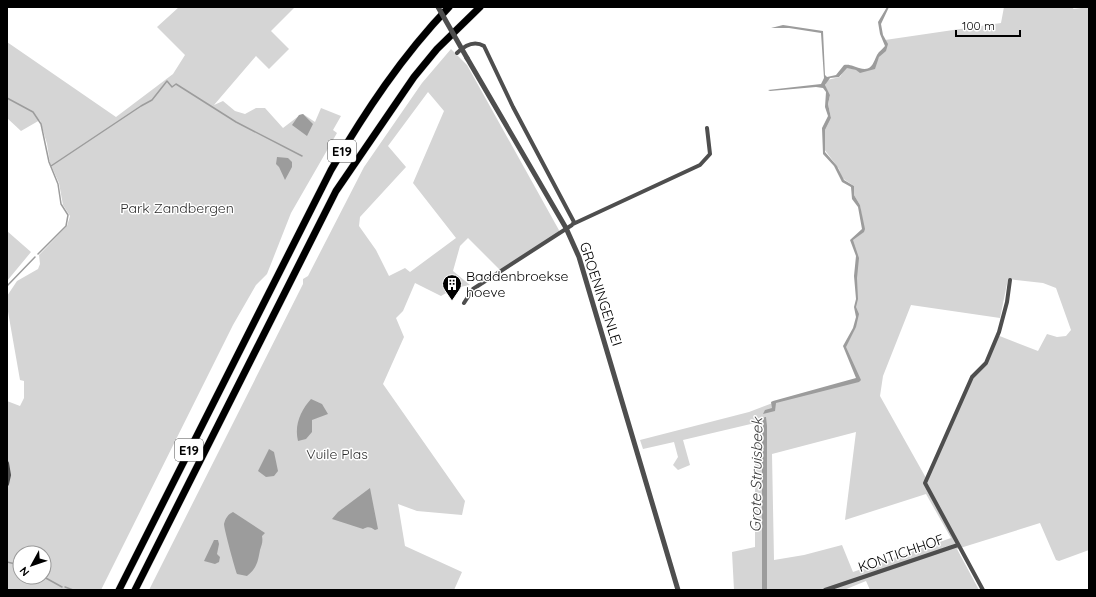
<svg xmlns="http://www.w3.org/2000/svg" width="1096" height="597" font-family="Quicksand,sans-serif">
  <rect width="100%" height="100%" fill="#fff"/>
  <path fill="#d5d5d5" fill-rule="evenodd" d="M179 7H295L271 31 289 49 269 69 256 56 214 105 223 101 235 111 245 114 256 108H265L283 128 300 115 303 114 315 122 321 108 341 116 333 130 337 133 291 213 267 274 256 285 233 325 101 590H7V401L20 406 24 398V381L20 380 7 306V296L17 281 38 269 40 264 39 255 67 226 70 216 63 205 59 183 50 163 47 144 40 120 21 131 7 118V42L116 117 173 74 185 55 157 27ZM20 553H44V577H20Z
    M1004 7H1074L1073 9 1089 7V550L1059 561 1056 560 1040 523 957 549 979 590H870L866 581 844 590H734L732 552 755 547V423L683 440 690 465 678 470 673 465 678 457 674 442 643 449 640 440 749 412 778 401 858 381 845 347 854 328 857 317 855 307 857 299 856 283 857 256 851 240 864 231 860 205 854 195V186L842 178 839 169 824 149 825 130 831 118 828 104 830 95 825 86 827 80 840 77 846 67 857 70 872 68 887 44 885 40 1001 23ZM1008 279 1043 283 1056 288 1071 330 1066 336 1057 337 1047 334 1038 351 997 335 983 367 972 377 926 478 880 396 883 376 911 305 1000 318ZM856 432 845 520 926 494 951 538 853 572 842 545 804 555 774 560 772 454Z
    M451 49 467 65 560 232 501 271 468 238 460 246 453 271 470 285 455 288 441 296 415 283 403 311 396 318 404 337 383 384 465 501 462 515 417 511 398 504 405 546 462 572 454 590H149L303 284V279L308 276 364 167 422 83ZM428 92 444 111 413 183 456 238 410 272 405 268 389 276 376 250 359 226 360 217 406 167 388 146Z
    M7 231 31 252 7 281Z"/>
  <path fill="#9c9c9c" d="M887 7H889L881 24 883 35 888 44 886 51 879 57 875 69 860 73 856 70 847 68 839 77 830 78 825 85 830 95 828 104 831 118 825 130V152L837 166 844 180 854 186V195L860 205 865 229 864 232 853 240 859 258 857 278 858 299 856 307 859 314 856 327 846 347 861 380 859 382 776 403 775 411 763 414 765 410 772 408 771 402 773 401 856 378 843 346 853 328 856 317 854 307 856 299 854 276 856 256 850 240 862 229 858 207 852 199 851 187 842 182 834 166 823 154 822 128 828 116 825 107 826 92 823 88 816 87 770 91 768 90 821 84 824 78 821 33 789 28H771L783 25 823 31 825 75 827 77 836 75 844 65C851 64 854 67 859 68 872 72 873 63 877 55 879 51 883 49 885 46L880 34 878 22Z
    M303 114 313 124 307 136 292 125 299 115Z
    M277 157 288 158 292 162V167L285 180 279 167 276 164Z
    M311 399 322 404 328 414 312 420V432L306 439 298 441C294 425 301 410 311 399Z
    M765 417H766L767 426V590H762V437L763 418Z
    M269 449 274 452 278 471 274 476 266 477 258 471Z
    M370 488 378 529 375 530C371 527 368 526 363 529L332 519 338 512Z
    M233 512 265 533 262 536C263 542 262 544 260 550 258 561 257 568 247 576L237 574C235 569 224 529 224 524 225 519 228 514 233 512Z
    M214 540H218L219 544 217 554 220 557 219 562 215 564 204 561Z"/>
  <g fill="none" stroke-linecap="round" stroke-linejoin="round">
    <path stroke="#9c9c9c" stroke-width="1.5" d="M7 98 33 112 41 124 49 162 58 184 61 204 68 215 66 226 38 254
      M51 166 141 106 152 100 167 81 172 87 176 84 236 122 302 156
      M7 286 35 257
      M7 562 20 565
      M44 577 62 587
      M65 587 73 590"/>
    <g stroke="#dbdbdb" stroke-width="8">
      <path id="motorway" d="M119 590 331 170C365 112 402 56 449 7
        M135 590 336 191 414 77 437 49 480 7"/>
    </g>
    <path stroke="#4e4e4e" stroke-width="4" d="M457 53C465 45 474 40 484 46L513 107 574 222 572 225 473 289 464 303
      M573 224 700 165 710 154 707 128
      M7 463 9 475 7 484
      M825 590 958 545
      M983 590 925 483 972 377 986 363 999 332 1007 302 1010 280"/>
    <path stroke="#4e4e4e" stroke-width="5" d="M467 58 566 228 579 257 678 590"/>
    <use href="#motorway" stroke="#000" stroke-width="7"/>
    <path stroke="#4e4e4e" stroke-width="5" d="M438 7 467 58"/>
  </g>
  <defs>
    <g id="building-pin" transform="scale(1)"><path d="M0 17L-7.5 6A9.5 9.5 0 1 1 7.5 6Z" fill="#000" stroke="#fff"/><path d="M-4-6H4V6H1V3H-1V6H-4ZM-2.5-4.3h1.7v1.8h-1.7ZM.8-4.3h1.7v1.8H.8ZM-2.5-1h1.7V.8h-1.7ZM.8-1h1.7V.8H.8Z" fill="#fff"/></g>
  </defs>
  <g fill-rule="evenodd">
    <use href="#building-pin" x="452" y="284"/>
  </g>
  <g text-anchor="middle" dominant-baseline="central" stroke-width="3" stroke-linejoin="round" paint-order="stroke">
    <g fill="#fff" stroke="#4c4c4c" stroke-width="1">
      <rect x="328" y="140" width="28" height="22" rx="3"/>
      <rect x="175" y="439" width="28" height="22" rx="3"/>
    </g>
    <g font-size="13" font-weight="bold" fill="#000">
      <text x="342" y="151">E19</text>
      <text x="189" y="450">E19</text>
    </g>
    <g font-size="14" fill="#2c2c2c" stroke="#fff">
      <text x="177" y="208">Park Zandbergen</text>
      <text x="337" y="454">Vuile Plas</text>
    </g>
    <g font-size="14" fill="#000" stroke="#fff" text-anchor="start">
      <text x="466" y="276">Baddenbroekse<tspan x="466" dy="16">hoeve</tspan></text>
    </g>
    <g font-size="14" fill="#000" stroke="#fff">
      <text transform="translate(601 294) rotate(72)">GROENINGENLEI</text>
      <text transform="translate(901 553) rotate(-19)">KONTICHHOF</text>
    </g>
    <g font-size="15" font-style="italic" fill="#3d3d3d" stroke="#fff">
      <text transform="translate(756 475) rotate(-89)">Grote Struisbeek</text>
    </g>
  </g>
  <rect width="1096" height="597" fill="none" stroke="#000000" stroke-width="16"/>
  <g transform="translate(32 565) rotate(230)"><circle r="19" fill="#ffffff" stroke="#999999"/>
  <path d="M0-3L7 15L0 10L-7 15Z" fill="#000000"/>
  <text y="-6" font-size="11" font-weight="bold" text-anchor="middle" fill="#000000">N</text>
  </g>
  <path d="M956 30v6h64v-6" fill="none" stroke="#000000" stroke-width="2"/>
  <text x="962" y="30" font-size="12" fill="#000000" stroke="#ffffff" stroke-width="3" paint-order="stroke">100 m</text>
</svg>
